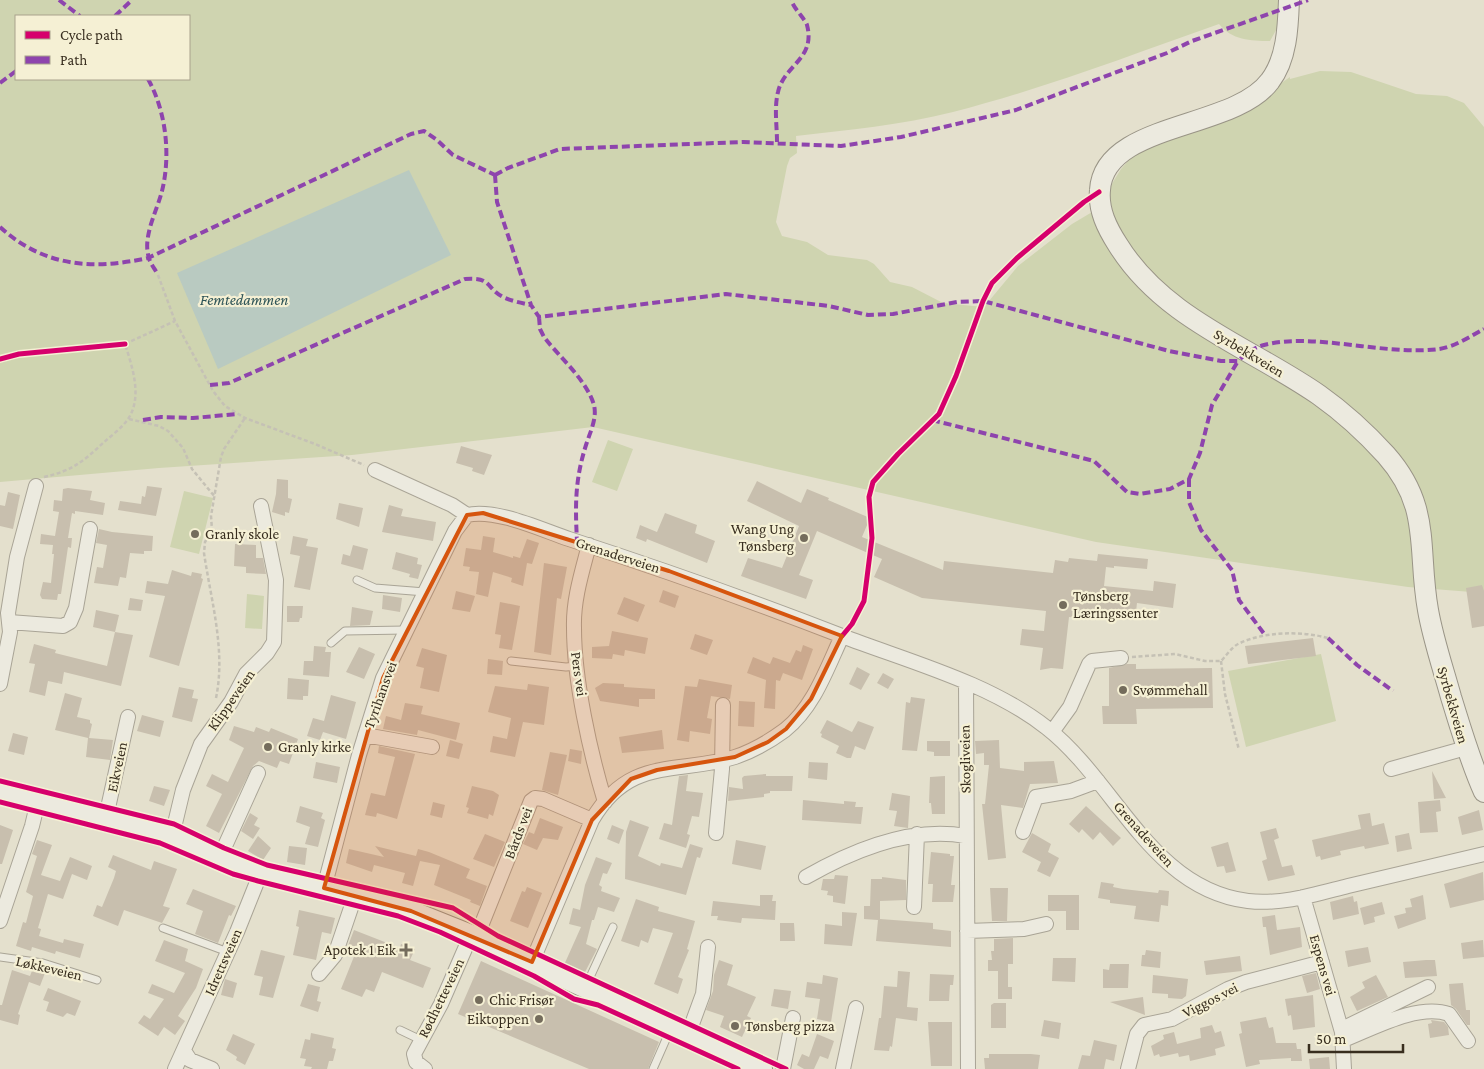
<svg xmlns="http://www.w3.org/2000/svg" width="1484" height="1069" font-family="'Crimson Pro',serif">
  <rect width="100%" height="100%" fill="#e4e0cd"/>
  <path fill="#cfd4b0" fill-rule="evenodd" d="M0 0H1282L1280 23 1270 41C1250 41 1232 40 1219 24 1131 55 1043 89 953 112 901 125 848 130 796 136L797 153 790 158 787 166 776 222 782 236 807 242 828 255 867 260 874 264 890 282 912 287 943 303 984 307 1018 266 1072 224 1109 202 1108 192 1113 182 1121 169 1136 152 1227 120 1290 77V79L1320 71 1351 72 1416 94 1447 96 1464 103 1484 127V593L1408 587 1096 542 593 427 352 455 159 468 0 482ZM16 16H189V79H16Z
    M608 440 633 449 617 491 592 482Z
    M184 491 213 498 199 554 170 547Z
    M247 594 264 596 262 629 245 628Z
    M1321 654 1336 721 1246 747 1228 671Z"/>
  <path fill="#b9cac1" d="M409 170 451 255 218 369 177 273Z"/>
  <path fill="#c8bfae" d="M461 446 492 455 484 475 472 471 473 468 456 463Z
    M277 479 288 480V498L292 499 289 513 285 512V516L272 512 276 494Z
    M757 481 801 503 807 489 829 498 828 500 870 518 862 537 943 570 944 561 1053 573 1055 560 1068 562 1069 558 1097 561 1098 554 1148 559 1147 569 1114 566V568L1106 567 1104 586 1153 591 1154 581 1176 584 1173 608 1137 603 1135 620 1093 616 1092 619 1069 617 1063 669 1051 668 1040 670 1043 648 1020 645 1022 629 1044 631 1046 611 922 598 874 577 882 559 817 531 799 575 813 580 806 599 741 576 748 558 782 568 799 526 747 501Z
    M147 486 162 488 156 516 118 510 120 501 141 504 142 496 145 497Z
    M68 488 92 491 90 500 105 503 103 515 75 511V514L72 513 68 538H72L71 548 68 547 61 594H58L57 600 42 599 40 595 43 582 51 583 54 554H52L53 545 40 544 41 534 55 536 59 512 53 511 54 500 62 501 63 489Z
    M8 492 20 495 13 529 0 526V505L5 506Z
    M339 503 363 508 359 527 336 519Z
    M389 505 403 509 401 516 436 522 433 541 382 532Z
    M665 513 697 525 695 533 715 541 707 563 647 539 646 542 636 538 640 525 657 532Z
    M99 529 112 532 153 536 152 551H144V554L130 553 126 578 120 577 118 586 94 583 97 567 103 568 107 545 96 543Z
    M293 536 308 539 306 546 318 548 310 590 294 587 300 556 290 554Z
    M483 536 495 538 493 552 513 558V556L520 558 527 539 539 543 532 564 527 563 523 586 511 582 512 578 493 572 488 597 476 594 479 572 469 571 470 567 463 566 466 548 481 550Z
    M235 544 256 545V558H263L266 574 246 573V567L234 566Z
    M353 545 368 549 363 570 341 564 343 554 350 556Z
    M396 552 418 558 417 564 422 565 418 579 409 577 410 574 392 569Z
    M544 563 567 567 561 599 557 598 551 655 534 652Z
    M172 570 191 576 192 572 202 574 201 578 203 579 179 666 149 657 165 596 145 593 147 581 168 584Z
    M1482 585 1484 591V626L1472 628 1466 588Z
    M663 590 679 596 675 608 659 602Z
    M456 591 475 596 470 612 452 609Z
    M383 595 402 598 400 612 382 609Z
    M624 597 645 605 638 622 617 614Z
    M130 598 143 600 141 611 128 610Z
    M500 602 520 606 512 650 499 648 501 635 495 634Z
    M287 606H303L302 618H300L299 622H287Z
    M352 607 373 611 370 625 350 626Z
    M96 610 119 615 115 632 133 635 121 686 64 672 62 684 48 681 45 696 29 692 35 664 29 663 34 644 56 650 55 653 107 666 115 632 93 627Z
    M612 631 648 638 645 654 625 650 624 656 613 654 612 659 592 658V647L609 646Z
    M695 634 713 640 707 655 690 649Z
    M1313 638 1316 656 1248 664 1245 646Z
    M803 645 813 649 802 680 783 673 780 681 776 680 775 709 764 708 766 680 747 673 753 657 770 664 773 657 790 663 796 650 801 652Z
    M314 646 326 647 325 652H331L329 677 303 675 304 661H313Z
    M359 647 375 654 364 679 346 672Z
    M422 648 447 655 439 692 420 688 424 668 416 666Z
    M488 659 503 661 502 675 487 674Z
    M1127 664H1136V669L1212 668 1213 708 1136 709 1137 724H1103L1102 706H1109V668Z
    M857 667 870 674 861 690 849 684Z
    M883 673 894 679 888 689 877 683Z
    M288 678 309 680 308 696H303V700L287 699Z
    M699 679 732 685 730 699 711 696 707 718 712 719 710 734 690 731 689 742 677 740 685 686 697 687Z
    M603 683 624 684V687L655 689V699H639V707L600 701 595 688Z
    M528 684 549 687 544 725 523 722 515 757 490 752 493 736 507 739 511 718 488 712 495 686 527 690Z
    M179 687 194 690 192 698 198 699 192 722 172 717Z
    M65 693 82 698 77 717 90 720V723L92 724 89 738 113 740 110 760 86 757 88 738 55 730Z
    M331 695 356 702 346 739 323 732 320 740 307 736 313 718 324 721Z
    M911 697 925 699 917 751 902 750 906 702 910 703Z
    M739 701 755 702 754 727 738 726Z
    M405 703 423 706 421 714 460 723 456 740 418 730 417 735 383 729 386 716 401 720Z
    M142 715 164 721 160 737 137 731Z
    M827 720 852 732 858 721 874 727 865 750 855 746 851 758H847L836 753 839 746 821 737 822 734 820 733Z
    M234 726 254 732 256 727 269 732 271 728 298 739 289 764 280 761 277 768 259 761 253 766 219 833 206 826 222 794 206 786 212 774 228 782 244 748 229 740Z
    M662 730 664 749 622 753 619 737Z
    M13 733 28 737 24 755 8 751Z
    M450 740 463 744 459 759 446 756Z
    M999 740 1000 768 1024 771V762L1054 761 1058 783 1030 784 1023 808 1001 805 1006 858 988 860 982 804H985L989 765H984V753L976 754 975 741Z
    M927 741H950V756H934V752L927 751Z
    M379 746 415 754 397 819 377 813 376 817 365 815 371 793 385 796 395 757 378 753Z
    M570 749 582 751 581 764 568 761Z
    M550 752 567 755 558 795 542 790Z
    M316 762 340 767 337 783 313 778Z
    M809 762 828 763 827 780 808 778Z
    M1432 771 1446 798 1434 799Z
    M766 774V776H793L792 791H770V793L764 794V797L728 801 729 787 743 789 742 778 744 776Z
    M688 775 686 791 703 793 699 817 692 816 687 834 690 835 686 848 659 839 664 823 672 825 679 776Z
    M945 776V814H932L931 803H929L930 777Z
    M154 786 170 790 164 806 149 801Z
    M472 786 493 791 499 795 493 816 489 814 488 819 467 813 469 808 466 807Z
    M892 793 910 796 908 828 894 826 897 811 889 810Z
    M803 800 844 804V801L856 802 855 807H863L861 824 802 820Z
    M1440 800 1441 811 1436 812 1438 832 1420 833 1418 802Z
    M433 802 445 805 442 818 430 815Z
    M300 806 323 813 321 818 325 820 318 847 305 844 310 827 296 822Z
    M1086 806 1121 838 1113 846 1100 832 1093 840 1082 829 1079 833 1069 824Z
    M1479 810 1483 830 1462 835 1458 817Z
    M250 813 258 818 254 825 260 828 253 839 241 831Z
    M1370 813 1372 826 1384 823 1389 844 1365 849 1364 846 1340 851 1341 855 1321 860 1320 856 1316 857 1312 840 1361 829 1358 815Z
    M540 818 563 827 558 840 543 838 537 850 523 844 529 832 534 834Z
    M630 820 649 827 638 856 660 866 661 863 682 868 690 844 703 848 700 858 697 857 686 895 625 879 626 832Z
    M0 825 13 830 2 864H0Z
    M612 825 624 830 619 844 607 839Z
    M1276 828 1279 838 1274 840 1282 867 1292 865 1295 875 1268 881 1262 861 1267 859 1260 832Z
    M1032 833 1051 844 1048 852 1059 858 1050 877 1037 871 1041 862 1022 852Z
    M1409 833 1412 849 1397 852 1395 836Z
    M485 834 505 842 494 867 473 859Z
    M258 836 271 848 263 860 248 851Z
    M37 840 52 845 41 875 60 881 70 857 92 866 87 880 72 874 63 899 48 894 38 928 41 929 39 936 63 943 64 939 84 944 80 958 56 951 55 954 32 947 31 951 16 946 23 922 26 923 33 896 26 892 37 856 32 854Z
    M736 840 766 846 761 870 732 864Z
    M1228 842 1236 871 1226 873 1224 866 1217 867 1211 847Z
    M289 846 307 848 305 865 287 862Z
    M375 846 416 856 418 849 429 852 470 869 466 878 487 886 480 906 470 902 471 900 434 885 440 865 420 861 413 886 402 883 405 873 374 865 372 872 346 863 349 849 384 857Z
    M931 852 950 854V856H954L951 885H955L953 902H932L933 884H928Z
    M113 855 151 870 154 861 177 869 163 906 170 908 162 923 124 910 118 926 93 916 97 905 102 907 114 878 116 871 108 867Z
    M596 857 612 863 607 874 603 873 599 885 602 887 601 891 620 898 614 912 598 907 594 920H592L586 944 597 949 584 974 564 965 581 927 569 924 573 908 580 910 585 885Z
    M1483 872 1484 900 1450 908 1444 884Z
    M835 875 848 876 845 904 833 902V896L827 895 828 891 821 890 823 879H834Z
    M882 877 906 880V900L880 901V919L933 923V929L951 931V947L876 941 878 920 864 919V906H870L871 879H882Z
    M1101 882 1114 884 1113 887 1123 889 1158 893 1159 890 1169 891 1168 906 1161 905 1159 922 1134 919 1136 906 1110 903V900L1098 898Z
    M527 887 542 893 528 928 510 921 522 891 525 892Z
    M990 888H1008L1007 921H992Z
    M193 889 236 906 231 916 229 915 218 943 195 934 203 911 186 904Z
    M760 895H773L772 901H776L775 920 742 918 741 923 717 920 718 916H711L713 901 760 906Z
    M1048 895H1079V930H1066V911H1048Z
    M1423 895 1426 919 1398 929 1394 916 1406 913 1405 908 1412 907 1410 899Z
    M1353 896 1354 902 1357 901 1359 914 1333 920 1330 902Z
    M636 899 659 907 658 911 695 921 687 949 689 950 678 977 683 979 678 994 654 984 673 933 653 928 648 943 641 940 639 947 621 941Z
    M1382 902 1385 914 1374 917 1375 922 1364 925 1360 908Z
    M299 910 335 918 331 934 322 932 316 960 293 955 299 927 296 926Z
    M842 912 857 913 852 946 824 944 825 924 842 926Z
    M1275 915 1277 930 1300 927 1302 947 1270 955 1266 927H1263L1262 917Z
    M780 923H794L795 941H780Z
    M354 930 400 948 401 944 415 949 410 960 431 968 423 988 382 972 374 992 366 989 362 997 341 989 355 954 346 951Z
    M1013 938V964H1008V987H1012V999H998V971H988V960H992L991 951H994V939Z
    M164 940 188 949 185 961 203 969 196 988 178 1016 185 1021 175 1035 164 1027 158 1036 138 1023 144 1015 150 1019 164 999 148 993 152 984 174 993 185 973 155 961Z
    M1483 940 1484 957 1463 959 1461 943Z
    M1368 947 1371 962 1348 967 1345 951Z
    M261 950 285 956 273 998 259 995 263 977 254 975Z
    M1146 950 1161 952 1160 968 1141 966 1142 955H1145Z
    M1240 956 1242 971 1206 975 1204 961Z
    M1053 958H1076L1075 982 1052 981Z
    M719 960 733 965 727 985 756 997 747 1016 751 1018 742 1037 720 1027 724 1016 706 1010 713 991 714 975Z
    M1426 960H1435L1437 976 1405 978 1403 962Z
    M481 961 659 1042 648 1069H589L458 1014Z
    M1110 964H1129L1128 988H1103V969L1109 970Z
    M33 968 45 973 40 986 29 982 18 1014 20 1015 18 1025 0 1020V1005H2L12 970 30 976Z
    M898 971 910 972 907 1007 918 1008 917 1021 896 1018 892 1047 890 1046 889 1051 874 1050 879 1018H881L884 986 897 987Z
    M1316 973 1320 989 1307 993 1302 976Z
    M930 974 954 975 953 985H950L949 1001H929Z
    M823 975 838 978 831 1022 817 1019 820 999 805 997 807 982 822 984Z
    M1153 975 1188 979 1186 996 1182 999 1168 998V994L1152 993Z
    M1376 975 1388 997 1357 1011 1350 997 1365 988 1362 982Z
    M225 979 237 983 233 998 221 995Z
    M1463 983 1466 1010H1470V1025H1467L1456 1009 1451 1005 1449 984Z
    M308 984 320 987 317 1001 321 1002 318 1012 300 1006Z
    M48 988 81 1001 75 1016 67 1013 63 1017 46 1011 49 1002 43 1000Z
    M774 989 791 991 788 1009 771 1006Z
    M1313 995 1315 1027 1293 1030 1291 1015 1288 1016 1285 999Z
    M1143 997 1145 1015 1110 1002Z
    M994 1003H1006V1028H991V1005Z
    M1266 1017 1269 1028 1273 1027 1276 1043H1296L1297 1049H1301L1302 1061H1291V1058L1259 1060 1260 1064 1246 1067 1239 1034 1242 1033 1240 1022Z
    M1044 1020 1061 1023 1059 1039 1041 1036Z
    M1431 1020 1444 1022 1448 1027 1449 1035 1430 1038 1428 1024 1432 1023Z
    M928 1022H952V1066H931Z
    M1212 1025 1215 1033 1221 1031 1225 1046 1215 1049 1216 1055 1190 1061 1189 1055 1179 1057 1178 1053 1160 1057 1159 1054 1154 1056 1151 1046 1164 1039 1163 1035 1174 1032 1177 1044 1201 1038 1200 1028Z
    M311 1033 334 1038 332 1048 336 1049 333 1061H329L327 1069H311L312 1067 304 1066 306 1059 300 1058 305 1039 310 1040Z
    M233 1034 255 1044 245 1065 236 1060 237 1057 226 1050Z
    M817 1034 834 1041 828 1059 820 1056 814 1069H804L797 1065 802 1054 809 1057Z
    M1094 1040 1117 1045 1114 1061 1106 1059 1104 1069H1078L1082 1055 1090 1056Z
    M989 1054H1031L1040 1055 1038 1069H985L984 1058H989Z
    M1329 1057 1330 1069H1310L1309 1059Z"/>
  <g fill="none" stroke-linecap="round" stroke-linejoin="round">
    <g stroke="#a9a496" stroke-width="9">
      <path id="service" d="M357 580 375 588 425 592
        M331 643 345 631 406 630
        M511 661 566 667 577 666
        M163 928 228 952
        M0 957 43 963 97 980
        M586 986 613 927
        M400 1030 421 1040
        M653 1069 671 1028"/>
    </g>
    <g stroke="#a9a496" stroke-width="16">
      <path id="minor" d="M375 470 452 505 467 515
        M589 545C582 572 573 600 574 628 574 680 590 752 605 802
        M9 622 63 626 70 622 76 608 90 529
        M842 636C910 662 990 683 1047 728 1116 782 1151 889 1248 901 1282 905 1316 894 1348 886 1393 875 1439 865 1484 854
        M966 683 968 1069
        M0 684 10 632 8 613 17 557 36 486
        M1052 732 1070 707 1089 664 1092 661 1121 658
        M365 735 432 747
        M1391 769 1466 748
        M106 817 128 717
        M1023 832 1036 797 1071 791 1098 781
        M716 833 722 769 723 705
        M172 836 183 790 201 744 231 702 246 674 267 653 274 642 276 580 261 506
        M220 857 258 773
        M806 877C853 850 912 826 966 836
        M324 888 359 755 383 678 455 531 467 515C495 508 542 530 569 539 661 569 752 601 842 636 827 668 814 707 785 730 770 741 753 751 735 757 678 775 630 755 592 820L532 962
        M1303 897 1342 1032 1344 1069
        M914 907 917 834
        M0 921 32 826 38 801
        M481 926 531 801 535 798 543 799 592 820
        M967 931 1024 929 1046 924
        M319 974 335 955 355 896
        M1342 1032 1346 1027 1428 987
        M688 1035 703 994 708 947
        M1343 1040C1372 1029 1417 1003 1449 1014L1468 1041
        M184 1051 190 1060 212 1069
        M175 1069 237 932 261 872
        M425 1069 416 1062 414 1054 441 1004 471 935
        M783 1069 793 1018
        M843 1069 856 1008
        M1128 1069 1137 1034 1144 1025 1172 1019 1228 989 1246 982 1322 962"/>
    </g>
    <g stroke="#999486" stroke-width="22">
      <path id="secondary" d="M1289 0C1288 27 1287 59 1270 81 1234 130 1104 122 1100 190 1098 210 1107 228 1118 245 1164 319 1250 347 1319 395 1343 412 1366 433 1386 455 1432 507 1417 549 1428 610 1433 639 1443 668 1451 697 1461 729 1470 761 1484 792
        M0 791 156 831 261 872 411 911 471 935 762 1069"/>
    </g>
    <path stroke="#c5c1b5" stroke-width="2.5" stroke-dasharray="4 2.5" stroke-linecap="butt" d="M158 275 175 321 213 391 225 406 245 418 315 444 364 465
      M129 419 159 426 168 431 183 448 192 469 215 497
      M44 477C71 471 83 462 103 443 111 436 122 428 128 419 143 397 132 366 125 344L175 321
      M1132 657 1175 654 1205 661H1221C1226 656 1232 647 1238 644 1264 631 1302 631 1328 638
      M1221 661 1225 694 1239 750
      M216 698C226 650 211 601 204 553L205 542 212 530 211 516 221 457 224 449 245 418"/>
    <use href="#service" stroke="#eceadf" stroke-width="7"/>
    <use href="#minor" stroke="#eceadf" stroke-width="14"/>
    <use href="#secondary" stroke="#eceadf" stroke-width="20"/>
    <path stroke="#8e44ad" stroke-width="4" stroke-dasharray="8 4" stroke-linecap="butt" d="M59 0 80 16
      M115 16 132 0
      M148 79C166 111 171 155 162 191 157 211 142 237 149 258 150 263 155 269 158 275
      M0 83 16 71
      M777 142C777 126 774 108 778 92 784 65 816 59 807 25 805 19 795 10 791 0
      M495 175 497 202 531 305 539 317 726 294 829 306 868 315 893 314 957 302 983 301 1169 351 1221 361H1238C1246 353 1253 348 1264 345 1314 332 1384 356 1439 349 1454 347 1471 336 1484 329
      M495 175 508 168 560 149 743 142 841 146 901 137 1016 110 1167 53 1192 41 1308 0
      M0 227C44 267 92 270 148 258L411 134 424 131 437 140 453 155 495 175
      M539 317 540 329 544 337C560 358 586 379 594 405 597 418 591 430 587 442 575 478 575 504 577 541
      M210 385 229 383 465 279C492 277 485 287 503 297 511 301 522 303 531 305
      M143 420 161 417 193 418 237 414
      M932 420 1094 461 1127 492 1140 494 1170 489 1189 479 1200 453 1212 405 1238 361
      M1189 479V502L1201 530 1232 570 1239 600 1265 635
      M1328 638 1357 665 1393 691"/>
    <g stroke="#f5f0d4" stroke-width="8">
      <path id="cycleway" d="M0 359 19 354 125 344
        M842 636 852 624 864 601 872 538 869 497 873 482 898 454 939 414 956 376 983 301 992 283 1017 258 1084 202 1099 192
        M0 781 174 824 224 848 267 865 453 908 498 936 786 1069
        M0 802 160 843 233 874 258 881 398 916 440 932 534 976 574 999 598 1005 738 1069"/>
    </g>
    <use href="#cycleway" stroke="#d6006c" stroke-width="5"/>
  </g>
  <path fill="#d6550e" fill-opacity="0.2" stroke="#d6550e" stroke-width="4" stroke-linejoin="round" d="M483 513 669 571 842 636 811 699 786 729 768 742 735 757 657 770 631 779 592 820 532 962 411 911 324 888 383 678 467 515Z"/>
  <g fill="#746c5c" stroke="#f5f0d4" stroke-width="2">
    <circle cx="195" cy="534" r="5"/>
    <circle cx="804" cy="538" r="5"/>
    <circle cx="1063" cy="605" r="5"/>
    <circle cx="1123" cy="690" r="5"/>
    <circle cx="268" cy="747" r="5"/>
    <path d="M403.5 942.5h5v5h5v5h-5v5h-5v-5h-5v-5h5z"/>
    <circle cx="479" cy="1000" r="5"/>
    <circle cx="539" cy="1019" r="5"/>
    <circle cx="735" cy="1026" r="5"/>
  </g>
  <g text-anchor="middle" dominant-baseline="central" stroke-width="4.5" stroke-linejoin="round" paint-order="stroke">
    <g font-size="15" fill="#382e1f" stroke="#f5f0d4">
      <text transform="translate(1249 353) rotate(31)">Syrbekkveien</text>
      <text transform="translate(618 555) rotate(18)">Grenaderveien</text>
      <text transform="translate(579 674) rotate(82)">Pers vei</text>
      <text transform="translate(380 695) rotate(-70)">Tyrihansvei</text>
      <text transform="translate(231 700) rotate(-55)">Klippeveien</text>
      <text transform="translate(1453 705) rotate(74)">Syrbekkveien</text>
      <text transform="translate(965 759) rotate(-91)">Skogliveien</text>
      <text transform="translate(117 767) rotate(-78)">Eikveien</text>
      <text transform="translate(518 833) rotate(-69)">Bårds vei</text>
      <text transform="translate(1144 834) rotate(48)">Grenadeveien</text>
      <text transform="translate(223 962) rotate(-66)">Idrettsveien</text>
      <text transform="translate(1323 965) rotate(74)">Espens vei</text>
      <text transform="translate(49 968) rotate(13)">Løkkeveien</text>
      <text transform="translate(441 998) rotate(-64)">Rødhetteveien</text>
      <text transform="translate(1210 1000) rotate(-27)">Viggos vei</text>
    </g>
    <g font-size="15" fill="#382e1f" stroke="#f5f0d4" text-anchor="start">
      <text x="794" y="529" text-anchor="end">Wang Ung<tspan x="794" dy="17">Tønsberg</tspan></text>
      <text x="205" y="534">Granly skole</text>
      <text x="1073" y="596">Tønsberg<tspan x="1073" dy="17">Læringssenter</tspan></text>
      <text x="1133" y="690">Svømmehall</text>
      <text x="278" y="747">Granly kirke</text>
      <text x="396" y="950" text-anchor="end">Apotek 1 Eik</text>
      <text x="489" y="1000">Chic Frisør</text>
      <text x="529" y="1019" text-anchor="end">Eiktoppen</text>
      <text x="745" y="1026">Tønsberg pizza</text>
    </g>
    <g font-size="16" font-style="italic" fill="#2e5457" stroke="#f5f0d4">
      <text x="244" y="299">Femtedammen</text>
    </g>
  </g>
  <rect x="15" y="15" width="175" height="65" fill="#f5f0d4" stroke="#a9a28c"/>
  <rect x="25" y="31" width="25" height="8" fill="#d6006c" stroke="#a9a28c"/>
  <text x="60" y="40" font-size="15" fill="#382e1f">Cycle path</text>
  <rect x="25" y="56" width="25" height="8" fill="#8e44ad" stroke="#a9a28c"/>
  <text x="60" y="65" font-size="15" fill="#382e1f">Path</text>
  <path d="M1309 1044v8h94v-8" fill="none" stroke="#382e1f" stroke-width="2.5"/>
  <text x="1316" y="1044" font-size="15" fill="#382e1f" stroke="#f5f0d4" stroke-width="4" paint-order="stroke">50 m</text>
</svg>
